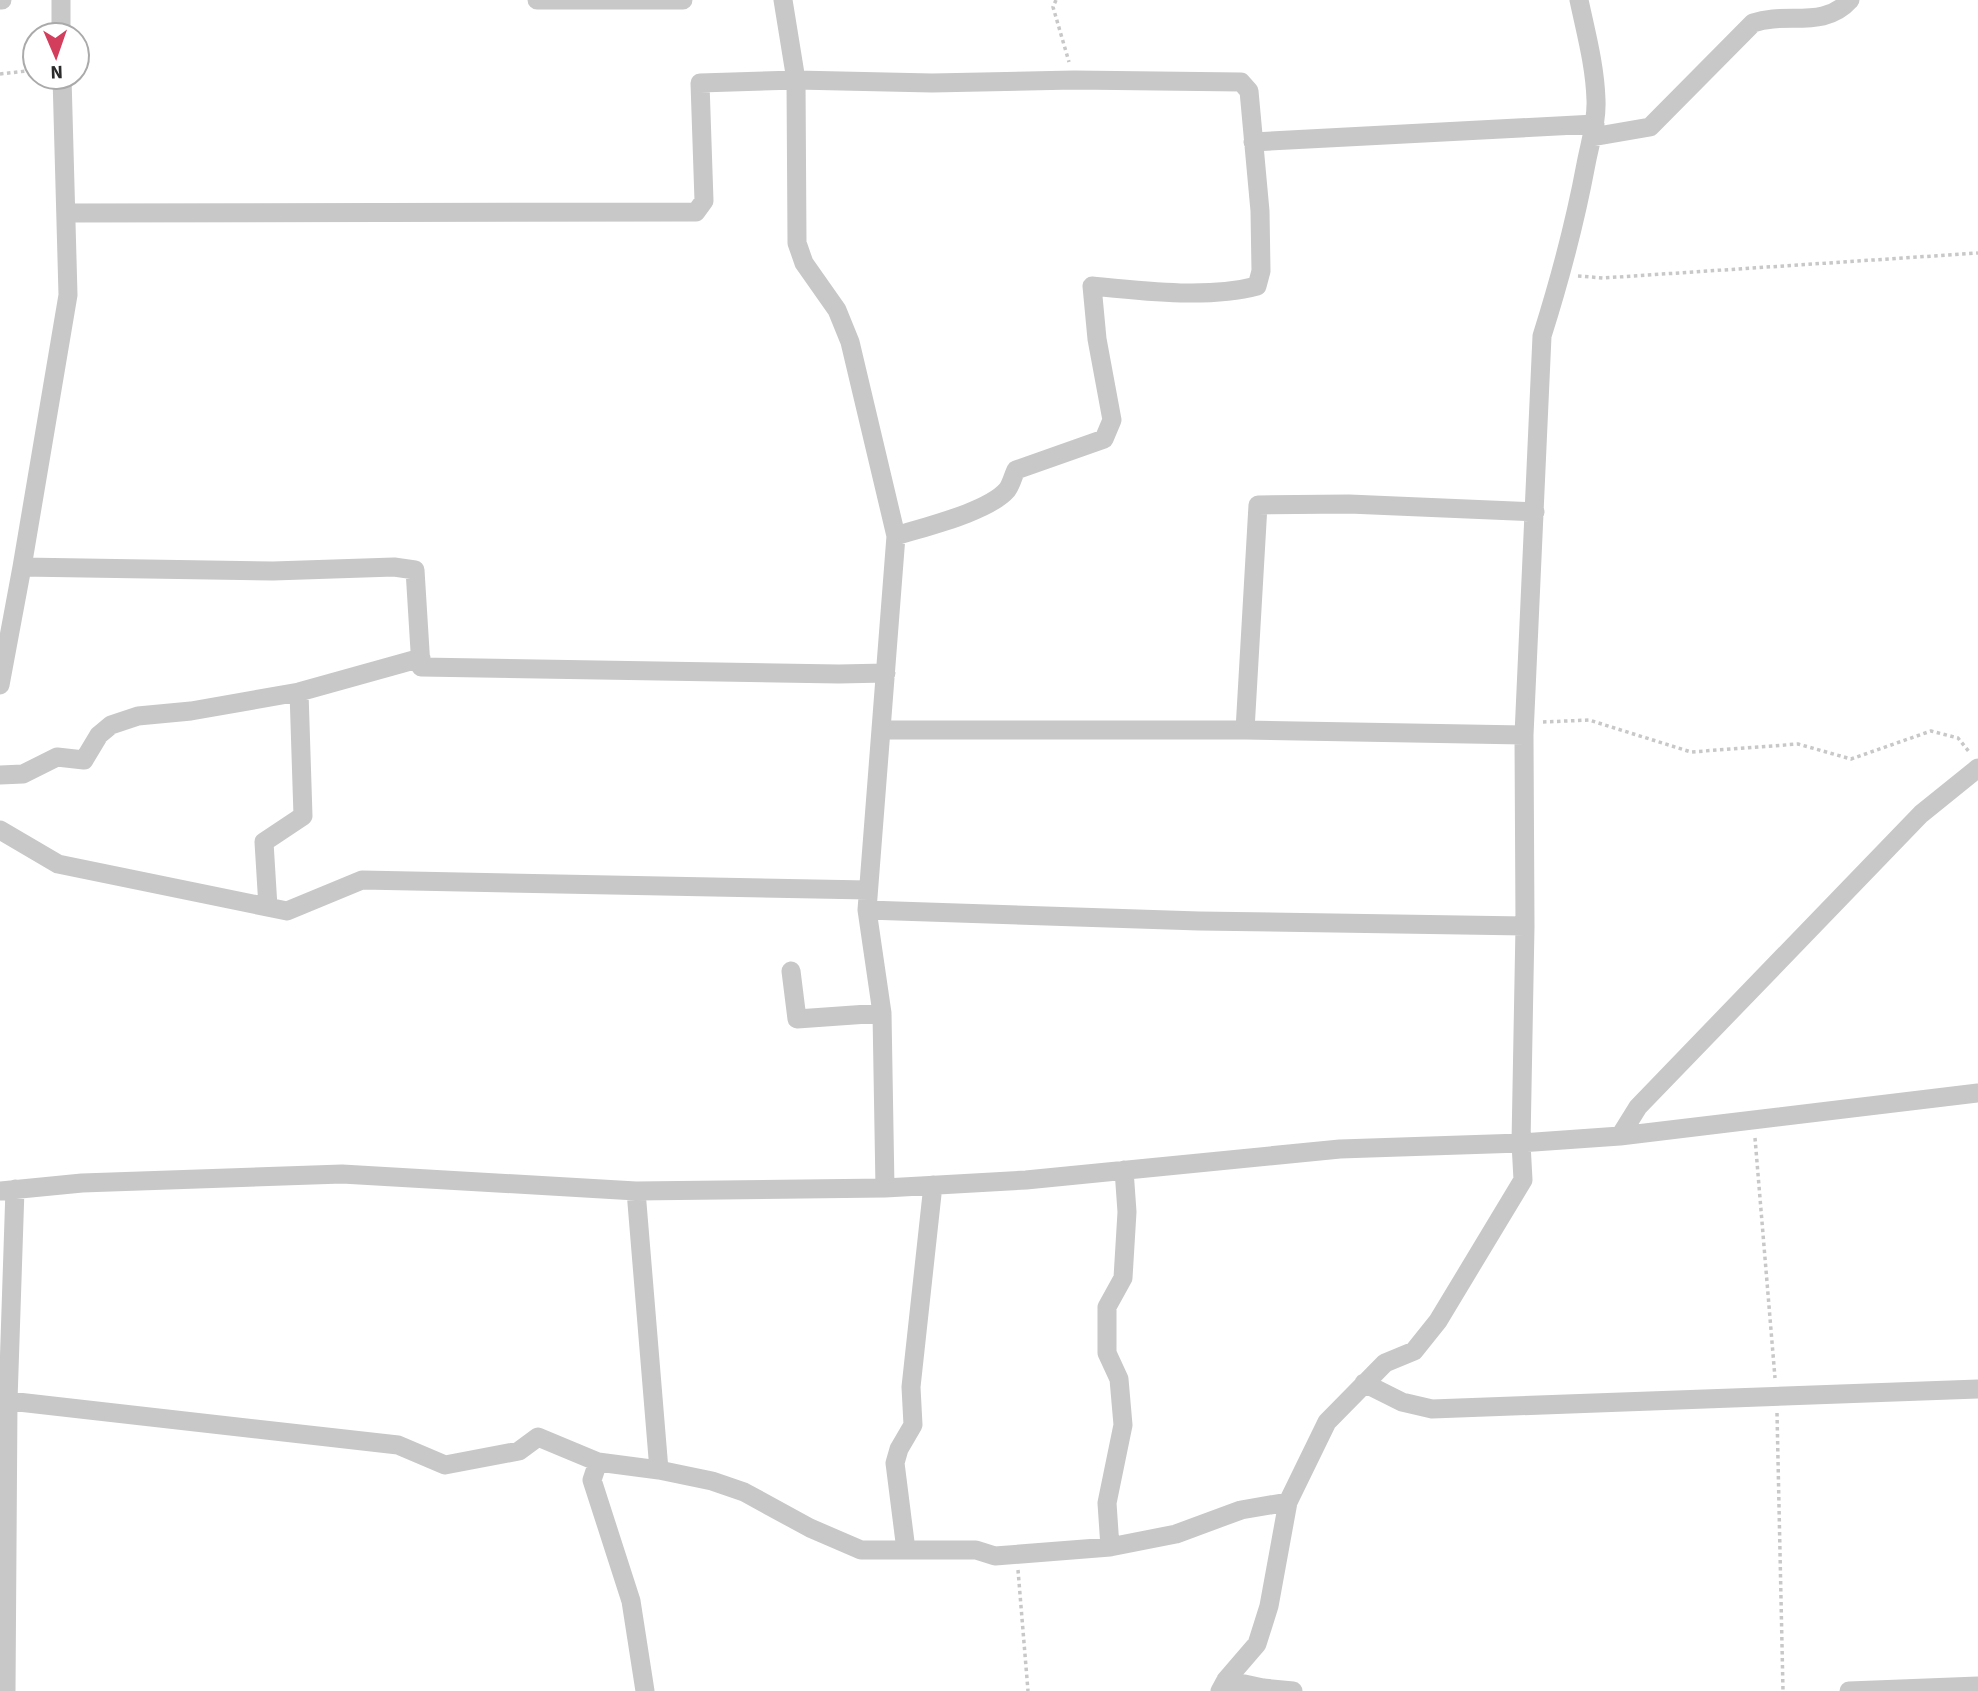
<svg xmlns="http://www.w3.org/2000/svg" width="1978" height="1691" font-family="'Source Sans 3',sans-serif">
  <rect width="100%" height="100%" fill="#fff"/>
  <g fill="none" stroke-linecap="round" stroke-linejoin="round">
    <path stroke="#c8c8c8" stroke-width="3.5" stroke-dasharray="3.5 3.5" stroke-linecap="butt" d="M1056 0 1053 7 1069 62
      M0 74 35 70
      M1578 276 1603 278 1978 253
      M1543 722 1589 720 1691 752 1798 744 1851 759 1931 731 1958 738 1970 753
      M1755 1138 1775 1378
      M1777 1413 1783 1691
      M1018 1570 1028 1691"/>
    <path stroke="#c8c8c8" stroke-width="19" d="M0 0H2
      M61 0V35
      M537 0H683
      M783 0 796 80 797 243 804 263 837 310 850 342 896 536 867 910 1199 921 1525 926
      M1592 137 1650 127 1753 23C1787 11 1823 30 1850 0
      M1253 142 1595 124
      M67 213 696 212 704 201 700 83 796 80 932 83 1074 80 1241 82 1249 91 1260 211 1261 271 1257 286C1208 299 1142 291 1092 286L1097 339 1112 420 1104 439 1016 470C1013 476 1011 485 1007 490 988 512 924 527 896 536
      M22 567 273 571 394 567 415 570 421 667 839 674 886 673
      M0 685 22 567 68 295 62 77
      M882 730H1245L1524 735
      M1245 730 1258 505 1349 504 1535 512
      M0 775 23 774 57 757 84 760 99 735 111 725 138 716 191 711 299 692 421 658
      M0 830 58 864 287 911 362 880 868 890
      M268 907 264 842 303 816 299 692
      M867 910 882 1013 885 1188
      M791 971 797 1019 882 1013
      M1620 1136 1638 1107 1921 814 1978 768
      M0 1191 82 1183 342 1174 636 1191 885 1188 1026 1180 1340 1149 1521 1143 1620 1136 1978 1093
      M636 1191 659 1470
      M1364 1383 1402 1402 1432 1409 1978 1389
      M0 1400 398 1445 445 1465 519 1451 538 1437 598 1462 659 1470 712 1481 744 1492 810 1528 861 1550H976L995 1556 1110 1547 1176 1534 1241 1510 1288 1502
      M598 1462 592 1480 631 1601 645 1691
      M1110 1547 1107 1503 1123 1425 1119 1379 1107 1353V1307L1123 1278 1127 1212 1124 1170
      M906 1550 895 1463 899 1449 913 1425 911 1387 933 1185
      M1226 1680 1263 1688 1293 1691
      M6 1691 8 1401 15 1189
      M1220 1691 1226 1680 1257 1644 1269 1606 1288 1502 1327 1422 1385 1363 1414 1351 1438 1321 1523 1180 1521 1143 1525 926 1524 735 1542 336C1560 279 1575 223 1586 164 1590 143 1597 122 1596 100 1595 66 1586 33 1579 0
      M1849 1691 1978 1686"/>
  </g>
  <g transform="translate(56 56) rotate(178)"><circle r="33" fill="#ffffff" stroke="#aaaaaa" stroke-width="2"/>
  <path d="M0-5L12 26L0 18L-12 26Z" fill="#d23e5c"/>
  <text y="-10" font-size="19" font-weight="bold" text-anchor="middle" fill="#2b2b2b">N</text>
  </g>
</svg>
